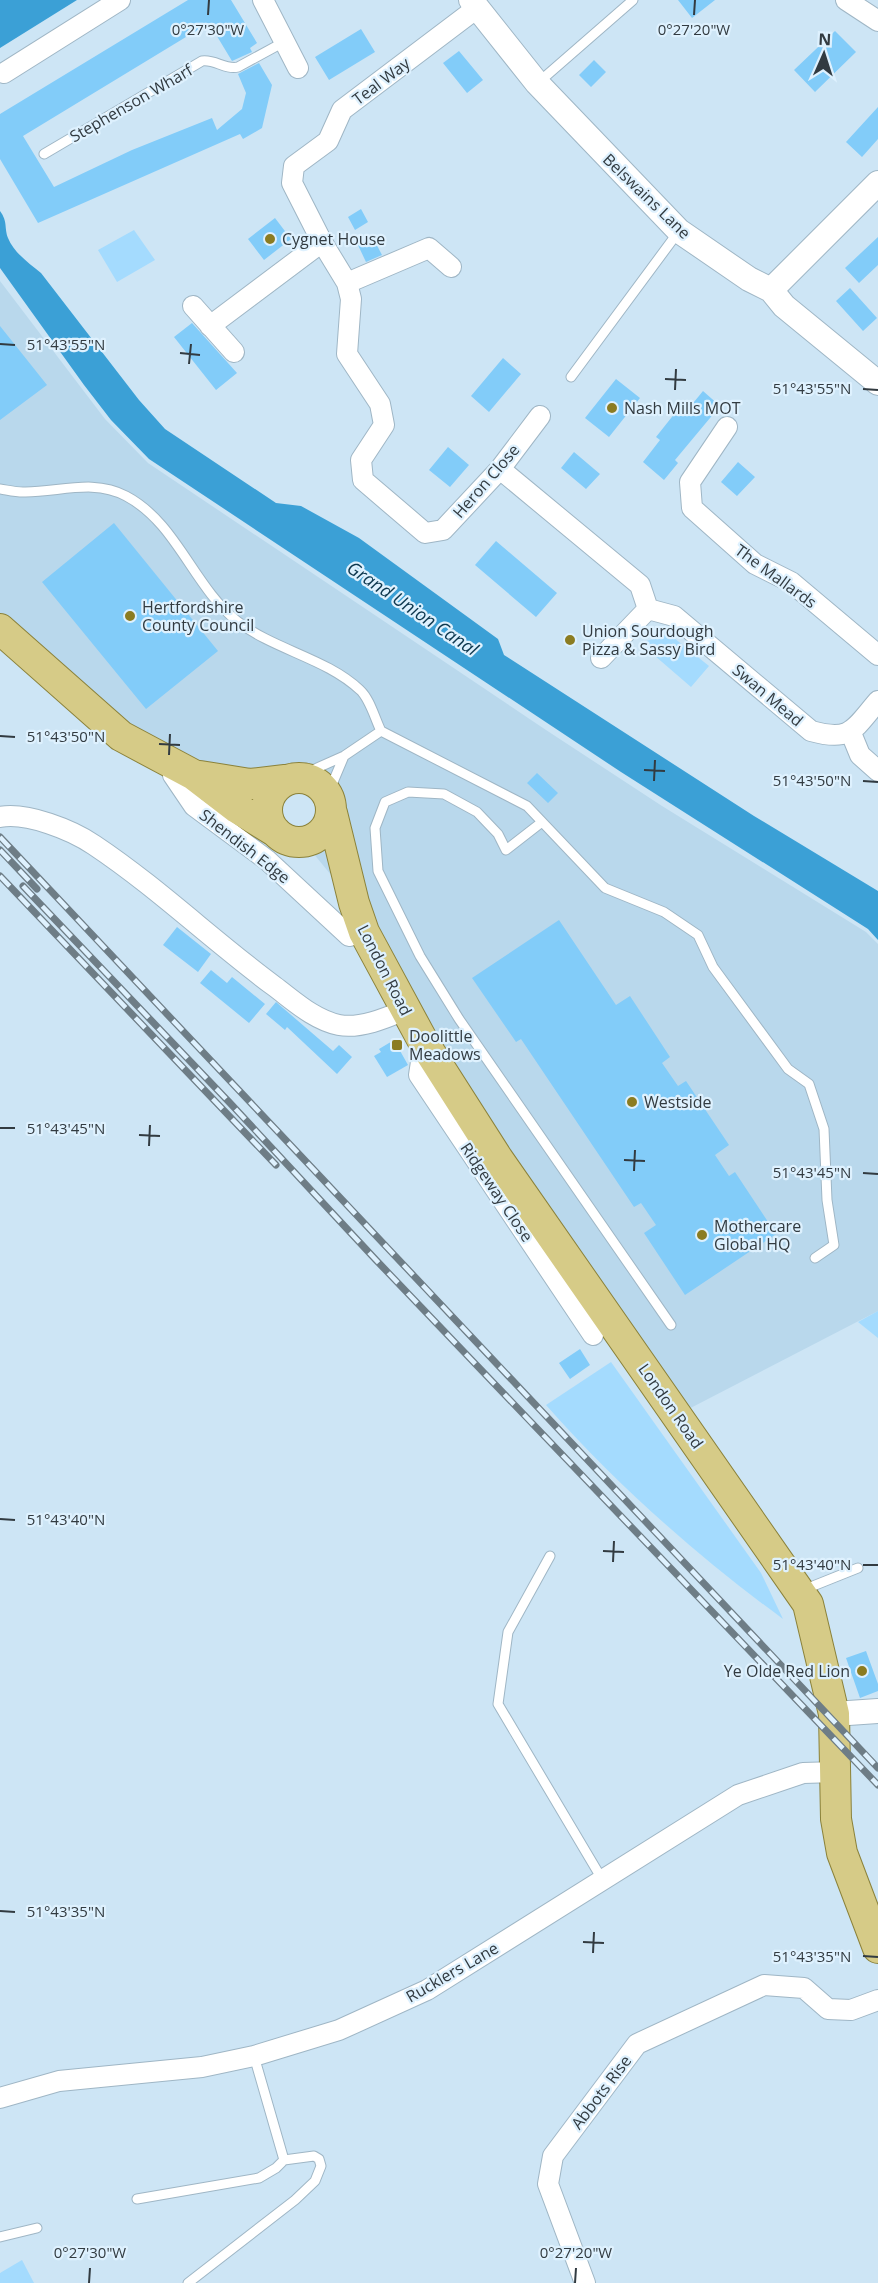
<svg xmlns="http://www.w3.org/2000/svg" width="878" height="2283" font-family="'Open Sans',sans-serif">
  <rect width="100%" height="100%" fill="#cde5f5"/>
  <path fill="#b9d8ec" d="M0 281 105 419 148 463 546 730 662 806 866 932 878 944V1311L677 1415 498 1159 354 903 304 842 332 813 328 794 310 779 285 780 194 775 0 629Z"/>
  <path fill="#a4dbfe" d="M134 230 155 260 117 282 98 250Z
    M669 634 709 666 691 687 640 643Z
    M878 1311V1338L858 1322Z
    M611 1362 761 1573 783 1619C697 1556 617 1485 546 1405Z
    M22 2260 34 2283H0V2273Z"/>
  <path fill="#3ba0d6" d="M0 0H77L0 48Z
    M0 211C8 222 4 227 8 238 14 253 29 263 41 273L139 400 165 429 276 503 301 506 359 538 498 639 504 655 754 816 878 891V940L868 929 621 772 149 459 111 420 84 385 0 268Z"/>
  <path fill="#82ccf9" d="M188 0H231L257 43 250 48 252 52 232 61 209 23 23 136 54 187 132 150 212 118 217 130 242 109 246 93 238 74 259 63 272 85 262 128 243 139 240 134 38 223 0 159V114Z
    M678 0H715L692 18Z
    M361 29 375 52 329 80 315 57Z
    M835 31 856 52 815 92 794 70Z
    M459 51 483 80 467 93 443 63Z
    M594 60 606 72 591 87 579 75Z
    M878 107V139L862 157 846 142Z
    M361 209 368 222 355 230 348 217Z
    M275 218 291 239 264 260 248 239Z
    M372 236 382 255 366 262 357 243Z
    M878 237V265L859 283 845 268Z
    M850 288 877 318 863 331 836 301Z
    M192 323 237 373 216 390 174 337Z
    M0 326 47 385 0 420Z
    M503 358 521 374 489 412 471 396Z
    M616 379 640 398 609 437 585 418Z
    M703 391 720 406 675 460 678 463 664 480 643 462 660 440 656 437 679 408 685 413Z
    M448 447 469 465 450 487 429 470Z
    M574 452 600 474 586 489 561 468Z
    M738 462 755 477 737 496 721 482Z
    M114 523 218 651 146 709 42 582Z
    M496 541 557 593 536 617 475 565Z
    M537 773 558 793 548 803 527 783Z
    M559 920 616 1005 630 996 670 1057 662 1063 678 1086 686 1081 729 1145 715 1155 729 1176 735 1172 776 1234 685 1295 644 1233 656 1225 641 1203 634 1207 521 1039 516 1042 472 978Z
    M177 927 211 954 198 972 163 945Z
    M211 970 227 983 232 977 265 1004 249 1023 200 983Z
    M276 1002 333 1051 339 1045 352 1057 337 1074 287 1027 285 1030 266 1014Z
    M394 1040 408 1065 387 1077 374 1056 381 1052 379 1049Z
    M580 1349 590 1365 570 1379 559 1363Z
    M866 1651 878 1684V1691L860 1698 846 1658Z"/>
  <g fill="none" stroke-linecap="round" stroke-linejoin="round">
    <g stroke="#9fb6c5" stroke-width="11">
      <path id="service" d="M539 82 633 0
        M44 154 202 61C215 59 225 70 238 67L284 42
        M571 377 679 231
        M0 489C7 490 15 492 23 492 57 493 93 478 126 496 177 523 193 586 237 621 274 650 326 658 360 690 370 699 375 719 381 731
        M297 777 344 756 381 731 527 806 605 888 664 912 698 935 713 967 788 1069 809 1084 824 1129 827 1200 834 1245 815 1258
        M328 794 344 756
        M542 822 506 850 498 834 477 812 444 794 408 792 385 802 375 828 378 871 420 956 459 1019 671 1325
        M550 1556 508 1632 498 1704 602 1879
        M803 1590 858 1568
        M137 2199 259 2178 276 2168 284 2160
        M0 2237 37 2228
        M188 2283 295 2200 315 2181 321 2166 319 2159 314 2156 284 2160 254 2056"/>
    </g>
    <g stroke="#9fb6c5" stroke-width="22">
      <path id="minor" d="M263 0 298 68
        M846 0 878 21
        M477 8 342 110 328 141 294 166 292 183 322 242 347 283 351 299 347 354 380 404 384 425 361 460 363 480 425 533 443 530 500 469 540 416
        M4 73 120 0
        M347 283 429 248 451 267
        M193 306 234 352
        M210 326 322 242
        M727 427 690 482 692 508 755 564 791 582 878 655
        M500 469 640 585 648 609 674 616 811 731C851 742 853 730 878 701
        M601 658 648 609
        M851 733 860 755 878 771
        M171 761 173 775 194 806 267 860 349 936 364 932
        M0 817C27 812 72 830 94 845 157 887 213 941 274 986 293 1000 314 1020 339 1025 360 1029 386 1018 405 1010
        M424 1043 419 1075 593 1335
        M0 2098 59 2081 202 2067 254 2056 339 2030 427 1990 738 1795 803 1773 836 1772
        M585 2283 548 2184 553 2156 637 2044 764 1985 804 1988 828 2009 851 2010 878 2000"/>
    </g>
    <g stroke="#9fb6c5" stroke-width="26">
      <path id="tertiary" d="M471 0 537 83 679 231 749 279 771 290 784 306 878 383
        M771 290 878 183
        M834 1714 878 1711"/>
    </g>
    <g stroke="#8b823a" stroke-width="32">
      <path id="primary" d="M0 629 121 736 194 775 237 808 276 832
        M200 776 250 784 285 780
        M267 810a32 32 0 1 1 64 0a32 32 0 1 1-64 0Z
        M332 813 354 903 364 932 424 1043 498 1159 808 1604 834 1714 836 1819 842 1853 878 1948"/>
    </g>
    <use href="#service" stroke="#fff" stroke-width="9"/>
    <use href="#minor" stroke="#fff" stroke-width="20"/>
    <use href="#tertiary" stroke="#fff" stroke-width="24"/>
    <use href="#primary" stroke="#d6cb87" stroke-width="30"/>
    <g stroke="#6e7d86" stroke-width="7">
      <path id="rail" d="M0 837 878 1768
        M0 850 37 889
        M0 876 276 1165
        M23 886 230 1103 376 1260 878 1785"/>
    </g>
    <use href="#rail" stroke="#def1fe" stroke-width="4.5" stroke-dasharray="14" stroke-linecap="butt"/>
  </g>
  <path fill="none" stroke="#323b41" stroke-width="2" d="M208 15 209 0M694 15 695 0M0 344 15 345M180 353 200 355M189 364 191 344M665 379 686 380M863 389 878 390M675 390 676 369M0 736 15 737M159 744 180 745M169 755 170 734M644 770 665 771M654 781 655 760M863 781 878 782M0 1128H15M139 1135 160 1136M149 1146 150 1125M624 1160 645 1161M634 1171 635 1150M863 1173 878 1174M0 1519 15 1520M603 1551 624 1552M613 1562 614 1541M863 1565H878M0 1911 15 1912M583 1942 604 1943M593 1953 594 1932M863 1956 878 1957M89 2283 90 2268M575 2283 576 2268"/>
  <g fill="#8b7c22" stroke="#def1fe" stroke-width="2">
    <circle cx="270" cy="239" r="6"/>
    <circle cx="612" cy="408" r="6"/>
    <circle cx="130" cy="616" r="6"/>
    <circle cx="570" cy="640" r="6"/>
    <rect x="391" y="1039" width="12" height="12" rx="3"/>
    <circle cx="632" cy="1102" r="6"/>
    <circle cx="702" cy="1235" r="6"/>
    <circle cx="862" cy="1671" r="6"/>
  </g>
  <g text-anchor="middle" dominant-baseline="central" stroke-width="4.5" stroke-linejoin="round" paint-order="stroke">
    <g font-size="16" fill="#323b41" stroke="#def1fe">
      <text transform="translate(381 81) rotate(-37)">Teal Way</text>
      <text transform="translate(131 103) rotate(-30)">Stephenson Wharf</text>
      <text transform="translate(647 196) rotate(44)">Belswains Lane</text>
      <text transform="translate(486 481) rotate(-49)">Heron Close</text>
      <text transform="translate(776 576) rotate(36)">The Mallards</text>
      <text transform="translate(768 695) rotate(40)">Swan Mead</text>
      <text transform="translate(245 846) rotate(38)">Shendish Edge</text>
      <text transform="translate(385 970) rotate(63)">London Road</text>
      <text transform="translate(497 1192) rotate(56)">Ridgeway Close</text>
      <text transform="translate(671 1406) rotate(55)">London Road</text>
      <text transform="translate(452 1972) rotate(-30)">Rucklers Lane</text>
      <text transform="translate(601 2092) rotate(-53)">Abbots Rise</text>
    </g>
    <g font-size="16" fill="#323b41" stroke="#def1fe" text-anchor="start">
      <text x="282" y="239">Cygnet House</text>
      <text x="624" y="408">Nash Mills MOT</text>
      <text x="142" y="607">Hertfordshire<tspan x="142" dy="18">County Council</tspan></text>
      <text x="582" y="631">Union Sourdough<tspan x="582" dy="18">Pizza &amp; Sassy Bird</tspan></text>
      <text x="409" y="1036">Doolittle<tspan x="409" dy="18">Meadows</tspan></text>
      <text x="644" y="1102">Westside</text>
      <text x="714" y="1226">Mothercare<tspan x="714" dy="18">Global HQ</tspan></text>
      <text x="850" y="1671" text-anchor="end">Ye Olde Red Lion</text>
    </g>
    <g font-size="18" font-style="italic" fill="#0e384f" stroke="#def1fe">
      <text transform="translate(413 608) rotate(34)">Grand Union Canal</text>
    </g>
  </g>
  <g font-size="15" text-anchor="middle" fill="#323b41" stroke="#def1fe" stroke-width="4.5" stroke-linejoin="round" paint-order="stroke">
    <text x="208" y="35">0°27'30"W</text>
    <text x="694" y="35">0°27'20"W</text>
    <text x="66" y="350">51°43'55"N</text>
    <text x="812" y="394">51°43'55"N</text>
    <text x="66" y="742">51°43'50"N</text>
    <text x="812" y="786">51°43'50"N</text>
    <text x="66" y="1134">51°43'45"N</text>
    <text x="812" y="1178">51°43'45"N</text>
    <text x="66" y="1525">51°43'40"N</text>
    <text x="812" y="1570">51°43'40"N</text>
    <text x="66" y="1917">51°43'35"N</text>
    <text x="812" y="1962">51°43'35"N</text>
    <text x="90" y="2258">0°27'30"W</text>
    <text x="576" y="2258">0°27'20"W</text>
  </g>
  <g transform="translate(824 54) rotate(3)" stroke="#def1fe" stroke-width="4.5" paint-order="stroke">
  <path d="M0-4.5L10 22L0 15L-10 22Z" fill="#323b41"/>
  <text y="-9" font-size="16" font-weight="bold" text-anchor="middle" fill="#323b41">N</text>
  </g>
</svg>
